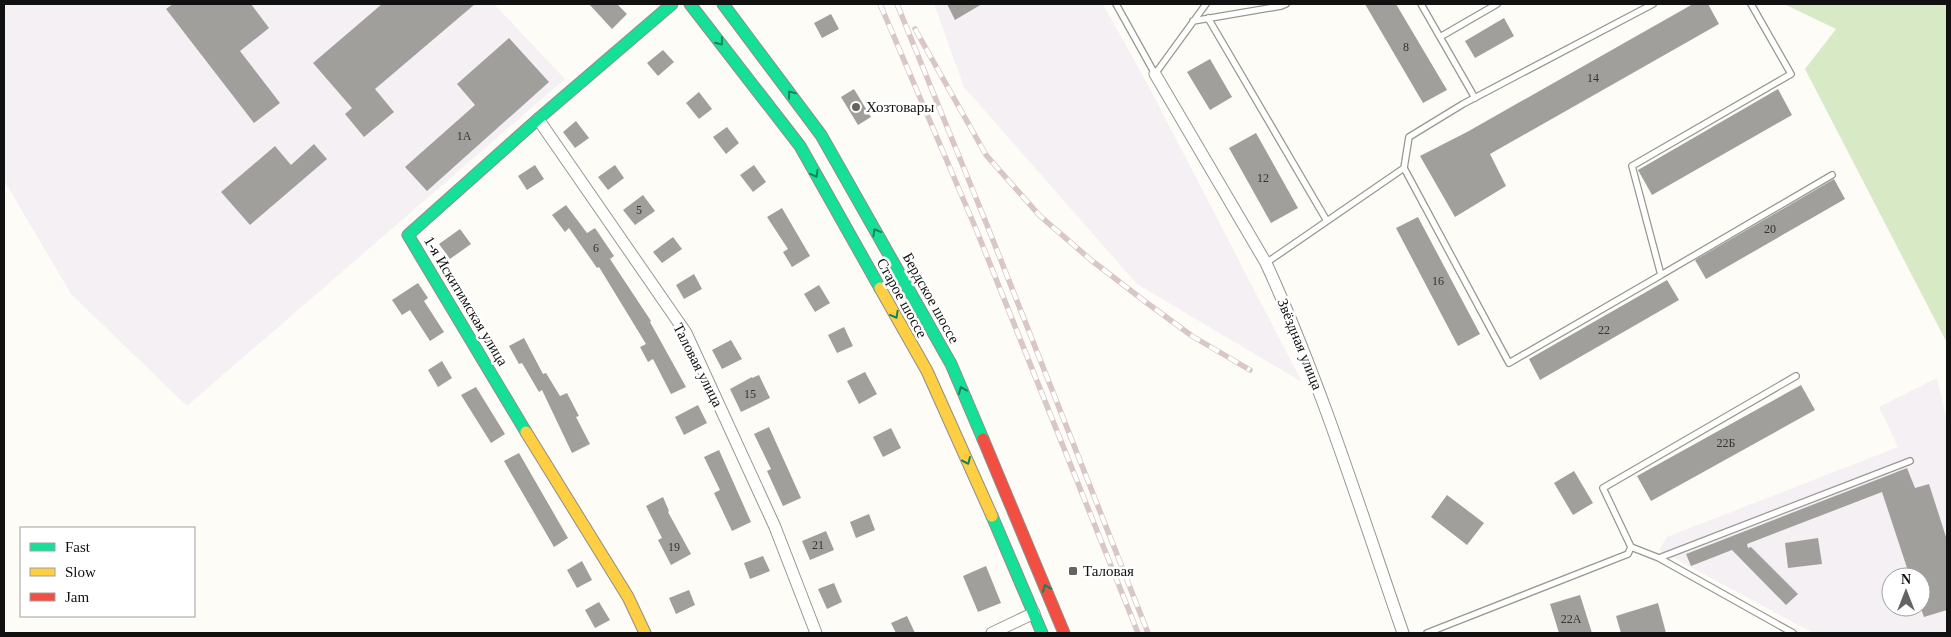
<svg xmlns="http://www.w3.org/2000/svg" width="1951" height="637" font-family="Georgia,serif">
  <rect width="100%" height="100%" fill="#fdfcf7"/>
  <path fill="#f5f0f3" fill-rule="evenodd" d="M4 4H494L565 79 187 406 71 294 4 180Z
    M934 4H1103L1148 85 1302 382 1137 284 964 87Z
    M1937 378 1947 422V633H1813L1659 550 1667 537 1898 447 1879 407ZM1891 577H1921V607H1891Z"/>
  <path fill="#d8eac5" d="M1784 4H1947V343L1805 69 1836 29Z"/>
  <path fill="#a19f9c" d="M173 4H251L269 28 240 51 280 103 254 123 166 9Z
    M382 4H475L375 89 394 112 364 137 345 114 352 108 313 63Z
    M589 4H617L627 14 612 29Z
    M947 4H982L955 20Z
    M1365 4H1396L1447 90 1423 103Z
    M1693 4H1708L1719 24 1490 154 1506 186 1455 217 1420 156 1467 132Z
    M831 14 839 29 822 38 814 23Z
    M1504 18 1514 36 1475 58 1465 41Z
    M509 38 549 82 427 191 405 167 475 105 457 84Z
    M663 50 674 62 658 76 647 63Z
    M1210 59 1232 97 1210 110 1187 72Z
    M854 89 871 117 858 125 841 97Z
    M1778 89 1792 115 1652 195 1638 170Z
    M699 92 712 109 699 119 686 103Z
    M576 121 589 138 575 148 563 132Z
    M727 127 739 143 726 154 713 137Z
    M1256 133 1298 208 1271 223 1229 148Z
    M314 144 327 159 250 225 221 192 275 146 291 165Z
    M535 165 544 179 527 190 518 176Z
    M615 165 624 178 608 190 598 177Z
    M754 165 766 182 753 192 740 175Z
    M1834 179 1845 199 1706 279 1695 260Z
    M643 195 655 211 635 225 623 210Z
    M566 205 587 233 595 228 614 256 610 259 651 321 650 322 686 387 671 394 653 359 648 362 640 347 646 344 599 267 597 268 569 228 565 232 552 215Z
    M782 208 810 256 792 267 783 252 788 249 767 217Z
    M1418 217 1480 334 1458 346 1396 228Z
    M460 229 471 244 450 259 439 244Z
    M673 237 682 249 662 263 653 252Z
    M694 274 702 289 684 299 676 285Z
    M1667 280 1679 300 1540 380 1529 359Z
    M418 283 428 298 424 301 444 332 430 341 410 310 402 315 392 300Z
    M819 285 830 303 815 312 804 294Z
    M844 327 853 346 837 353 828 335Z
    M524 338 543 374 546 373 560 396 567 393 579 416 576 417 590 444 572 453 542 390 539 392 522 363 519 364 509 346Z
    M731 340 742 359 722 369 712 350Z
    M442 361 452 378 438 387 428 370Z
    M865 372 877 394 859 404 847 381Z
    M759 375 770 398 741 412 730 389 752 377V378Z
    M1801 385 1815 410 1651 501 1637 476Z
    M476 387 505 434 491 443 461 395Z
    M698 405 707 423 684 435 675 417Z
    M769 427 801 498 783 506 767 471 771 469 754 434Z
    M891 428 901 448 883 457 873 437Z
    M719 450 751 522 732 531 714 493 720 490 704 457Z
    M519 453 568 538 554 547 504 461Z
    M1907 468 1915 488 1929 484 1947 540V610L1924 617 1921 609V577H1910L1882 492 1747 544 1748 548 1751 547 1798 594 1786 605 1732 550 1691 566 1686 554Z
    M1574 471 1593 503 1573 515 1554 483Z
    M1447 495 1484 523 1467 545 1431 517Z
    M663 497 669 511 668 512 691 554 671 565 658 540 662 538 646 506Z
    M869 514 875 530 856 538 850 522Z
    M826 531 834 550 810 560 802 541Z
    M1818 538 1822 564 1788 568 1785 543Z
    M763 556 770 571 750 579 744 563Z
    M582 561 592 580 577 588 567 570Z
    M986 566 1001 603 978 612 963 576Z
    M834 583 842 602 827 609 818 589Z
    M689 590 695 605 676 614 669 598Z
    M1580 595 1592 633H1559L1550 604Z
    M599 602 610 620 595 628 585 610Z
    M1658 603 1666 633H1621L1616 616Z
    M907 616 915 633H896L891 623Z"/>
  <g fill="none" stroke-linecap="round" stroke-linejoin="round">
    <g stroke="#979795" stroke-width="8">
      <path id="lane" d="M1116 4 1155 74 1206 4
        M1421 4 1475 98
        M1208 18 1327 221
        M1193 21 1281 6 1286 4
        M1440 37 1497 4
        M1404 168 1509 363 1661 275 1632 166 1791 74 1751 4
        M1266 263 1404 168 1409 137 1463 104 1653 4
        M1661 275 1832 175
        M1631 547 1659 558 1910 461
        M1659 558 1793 633
        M1427 633 1628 554 1631 547 1603 488 1796 376"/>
    </g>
    <g stroke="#979795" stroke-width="13">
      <path id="street" d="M1155 74 1266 263C1321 383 1360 509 1403 633
        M538 119 686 333 775 527 816 633
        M992 633 1034 613"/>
    </g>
    <g stroke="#8e8d8b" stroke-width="13">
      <path id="fast" d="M690 4 800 146 880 288
        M723 4 821 135 951 364 983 439
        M526 432 408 235 538 119 672 4
        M992 516 1042 633"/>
    </g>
    <g stroke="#8e8d8b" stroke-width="13">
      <path id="slow" d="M880 288 927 371 992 516
        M526 432 628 597 645 633"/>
    </g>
    <g stroke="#8e8d8b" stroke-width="13">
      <path id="jam" d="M983 439 1064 633"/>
    </g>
    <use href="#lane" stroke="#fffffe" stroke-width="5.5"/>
    <use href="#street" stroke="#fffffe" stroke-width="11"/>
    <use href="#fast" stroke="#16e098" stroke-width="11"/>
    <use href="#slow" stroke="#ffcf43" stroke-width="11"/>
    <use href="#jam" stroke="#f24e42" stroke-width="11"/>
    <g stroke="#d9c6c7" stroke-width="5.5">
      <path id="rail" d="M880 4 976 229 1138 633
        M897 4 987 225 1148 633
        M915 29 986 155 1040 216 1091 260 1147 303 1192 336 1250 370"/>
    </g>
    <use href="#rail" stroke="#fff" stroke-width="4" stroke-dasharray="11" stroke-linecap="butt"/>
  </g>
  <defs><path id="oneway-chevron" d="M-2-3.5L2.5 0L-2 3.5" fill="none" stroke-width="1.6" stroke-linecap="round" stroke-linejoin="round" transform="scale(1.25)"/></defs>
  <g stroke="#14835b">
    <use href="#oneway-chevron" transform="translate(720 42) rotate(52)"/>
    <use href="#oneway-chevron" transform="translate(791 94) rotate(-127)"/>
    <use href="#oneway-chevron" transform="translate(815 174) rotate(61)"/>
    <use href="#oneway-chevron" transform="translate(876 232) rotate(-119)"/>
    <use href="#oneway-chevron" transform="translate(895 315) rotate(61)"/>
    <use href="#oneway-chevron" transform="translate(962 390) rotate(-113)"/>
    <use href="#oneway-chevron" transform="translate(967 461) rotate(66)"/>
    <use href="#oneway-chevron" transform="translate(1046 588) rotate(-112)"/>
  </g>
  <g fill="#646362" stroke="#fff" stroke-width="2">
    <circle cx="856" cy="107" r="5"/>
    <rect x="1068" y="566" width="10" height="10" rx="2.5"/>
  </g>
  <g text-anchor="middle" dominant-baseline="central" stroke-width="5" stroke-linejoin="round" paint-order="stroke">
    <g font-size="12" fill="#353434">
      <text x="1406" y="47">8</text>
      <text x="1593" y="78">14</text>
      <text x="464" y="136">1А</text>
      <text x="1263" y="178">12</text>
      <text x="639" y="210">5</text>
      <text x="1770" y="229">20</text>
      <text x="596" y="248">6</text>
      <text x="1438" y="281">16</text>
      <text x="1604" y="330">22</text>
      <text x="750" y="394">15</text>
      <text x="1726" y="443">22Б</text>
      <text x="818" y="545">21</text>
      <text x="674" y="547">19</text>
      <text x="1571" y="619">22А</text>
    </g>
    <g font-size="15" fill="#111" stroke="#fff" text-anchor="start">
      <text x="866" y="107">Хозтовары</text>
      <text x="1083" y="571">Таловая</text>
    </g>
    <g font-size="15" fill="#111" stroke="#fff">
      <text transform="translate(902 298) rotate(61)">Старое шоссе</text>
      <text transform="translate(931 298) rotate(61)">Бердское шоссе</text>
      <text transform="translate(466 301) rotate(59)">1-я Искитимская улица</text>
      <text transform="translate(1300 344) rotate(68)">Звёздная улица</text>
      <text transform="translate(698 365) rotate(63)">Таловая улица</text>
    </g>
  </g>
  <rect width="1951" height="637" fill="none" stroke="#111111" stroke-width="10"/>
  <rect x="20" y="527" width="175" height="90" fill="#ffffff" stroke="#a0a0a0"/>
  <rect x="30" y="543" width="25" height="8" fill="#16e098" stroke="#a0a0a0"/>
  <text x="65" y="552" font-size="15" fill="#111111">Fast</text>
  <rect x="30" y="568" width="25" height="8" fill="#ffcf43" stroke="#a0a0a0"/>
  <text x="65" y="577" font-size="15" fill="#111111">Slow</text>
  <rect x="30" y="593" width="25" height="8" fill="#f24e42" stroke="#a0a0a0"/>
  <text x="65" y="602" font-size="15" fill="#111111">Jam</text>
  <g transform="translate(1906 592)"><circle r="24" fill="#ffffff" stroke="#a0a0a0"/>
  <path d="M0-4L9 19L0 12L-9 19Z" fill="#646362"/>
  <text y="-8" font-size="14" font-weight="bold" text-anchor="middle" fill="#111111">N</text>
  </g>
</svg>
